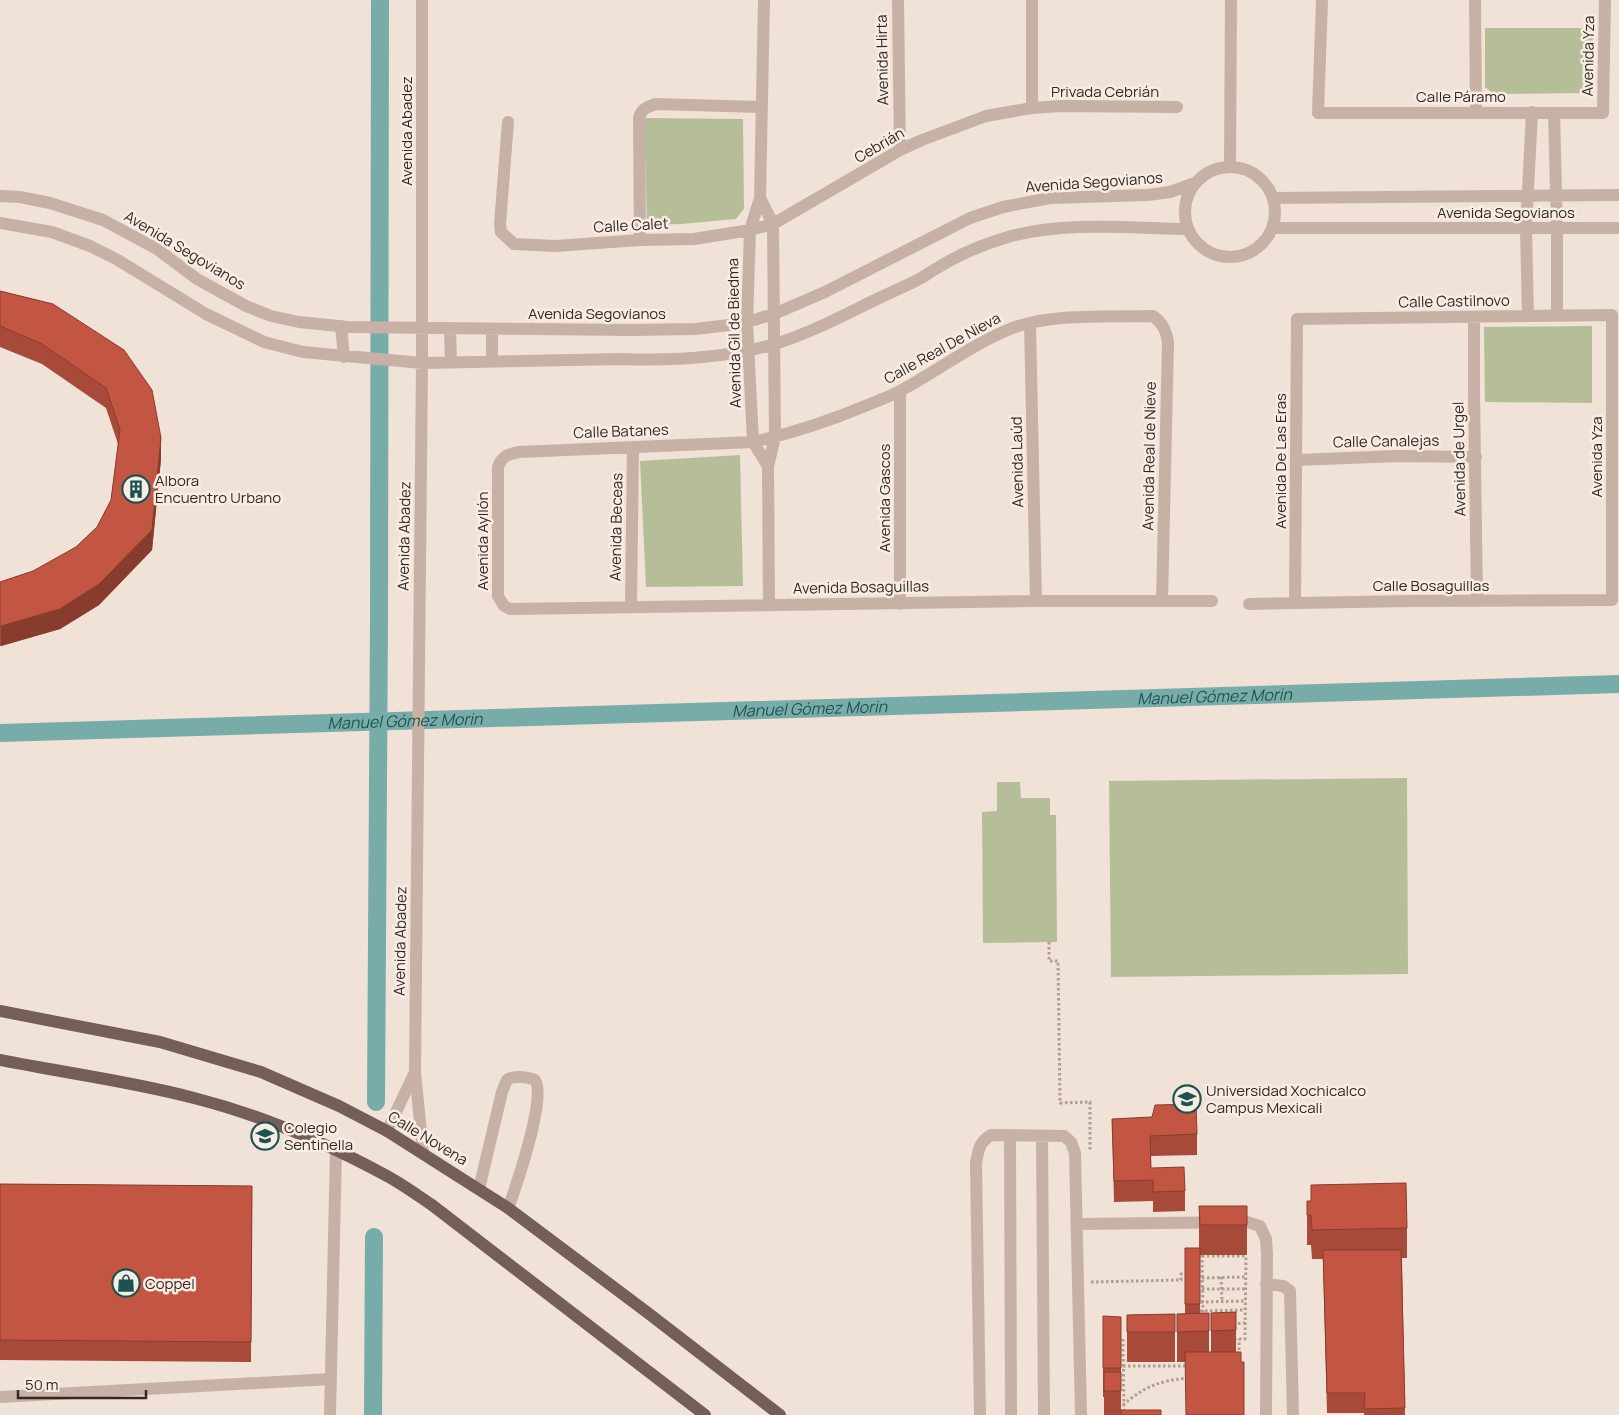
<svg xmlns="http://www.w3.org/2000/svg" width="1619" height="1415" font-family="Manrope,sans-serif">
  <rect width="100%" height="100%" fill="#f0e2d7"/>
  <path fill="#b5be98" d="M1485 28H1593L1592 93 1494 94 1485 87Z
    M644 118 743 119 744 209 736 219 681 224 647 225Z
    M1592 326V403L1485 402 1484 327Z
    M740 455 743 586 646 587 640 461Z
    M1407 778 1408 974 1111 977 1109 781Z
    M997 782H1020L1021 798H1050V815H1056L1057 942 983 943 982 812 997 811Z"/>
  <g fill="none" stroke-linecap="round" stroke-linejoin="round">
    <g stroke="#77aca9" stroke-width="18">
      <path id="s1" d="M0 733 1619 684"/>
      <path d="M376 1102 379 619 380 0"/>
      <path d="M373 1415 374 1237"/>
    </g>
    <path stroke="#b39b8e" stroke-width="3" stroke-dasharray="2.5 2.5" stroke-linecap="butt" d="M1049 942V961H1058L1060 1103 1090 1102V1150
      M1202 1255 1203 1317
      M1202 1256H1246
      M1221 1277 1222 1301
      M1202 1278 1245 1277
      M1091 1282 1181 1280V1274H1187
      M1202 1289H1245
      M1201 1302 1245 1301
      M1200 1311 1245 1310
      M1233 1324 1245 1323
      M1123 1339 1124 1415
      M1234 1339H1245L1246 1255
      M1239 1355V1339
      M1123 1366H1188
      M1123 1405C1145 1386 1159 1381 1188 1378"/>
    <path stroke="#c7b1a4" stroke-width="12" d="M422 0V363L415 1072 423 1152
      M764 0 760 198 750 230 747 322 753 442 768 466
      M898 0 900 150
      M1032 0V108
      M1322 0 1318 113H1603L1605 0
      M1475 0 1476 112
      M1554 113 1557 229V316
      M508 122 500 224 501 232 514 244 555 246 640 240 694 239 750 230 773 224 900 150 922 140 986 116 1032 108 1061 106 1177 107
      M1230 167 1231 0
      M1185 212a45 45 0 1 1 90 0a45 45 0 1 1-90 0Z
      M0 196 20 197 50 203 103 220 157 249 197 279 246 306 271 316 299 322 348 327 632 330 695 329 729 325 747 322 774 314 825 292 970 218 1003 207 1050 198 1148 195 1170 192 1195 183
      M760 198 773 224 775 437 768 466 769 605
      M1273 198 1619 195
      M0 223 52 232 90 246 116 259 206 314 264 342 303 352 422 363 622 359C673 361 726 358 775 344 810 333 842 316 875 300 891 292 907 286 923 277 928 274 933 270 939 267 960 254 984 244 1008 237 1064 221 1130 228 1188 229
      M1272 228H1619
      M640 240 639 118C641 109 647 107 655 104L761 107
      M1528 316 1526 229 1532 112
      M1474 317V392L1477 601
      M1030 323 1036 601
      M341 326 344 357
      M450 328 451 362
      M492 329V361
      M900 392V604
      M1297 460 1398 456 1476 457
      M1162 601 1168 342C1166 331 1163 323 1153 316 1110 317 1049 313 1010 329 971 345 937 371 900 391 889 397 877 401 865 406 827 422 793 433 753 442L519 452C508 454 502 456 498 467V596L504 606 510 609 1036 601H1212
      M1249 604 1410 601 1612 600V315L1297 319 1295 603
      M631 606 633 447
      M387 1131 415 1072
      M1010 1135 1011 1415
      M1042 1136 1044 1415
      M479 1189 502 1092C504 1088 505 1083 507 1080 512 1075 529 1077 535 1080 547 1096 516 1187 508 1208
      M1077 1224 1247 1222 1260 1226 1266 1239 1267 1254 1266 1415
      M1266 1284 1283 1286 1290 1291 1293 1415
      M0 1397 331 1379
      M330 1415 336 1150
      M980 1415 976 1164C978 1151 979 1142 991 1135L1064 1136 1071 1142 1075 1153 1081 1415"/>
    <path stroke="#745e56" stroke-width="12" d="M0 1011 160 1042 261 1072 339 1106 387 1131 508 1208 648 1313 780 1415
      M0 1060C65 1073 130 1081 194 1098 261 1115 326 1143 387 1176 402 1184 417 1195 432 1205L705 1415"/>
  </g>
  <path fill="#a84a39" d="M0 291 53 304 161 459 152 550 99 605 60 629 1 646H0V582L33 571 76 547 97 527 111 500 118 444 106 408 42 364 0 347Z
    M1112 1119 1197 1134V1155L1151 1156V1168L1185 1191V1211L1153 1212V1201L1114 1202Z
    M0 1184 252 1186 251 1362 0 1360Z
    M1311 1185 1407 1228V1258H1402L1405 1415H1364V1413H1327L1323 1259H1312L1311 1245H1307V1201H1311Z
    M1199 1206H1247V1255H1200V1313H1209V1352H1211V1313L1236 1312V1352L1185 1362H1177V1314H1185V1248H1199Z
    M1175 1314V1362H1127V1315Z
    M1121 1317V1410L1161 1415H1104V1397H1103V1368Z"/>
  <path fill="#883c2e" d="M161 438V459L152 550 99 605 60 629 1 646V626L60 609Z"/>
  <path fill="#c35642" stroke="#883c2e" d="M0 291 53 304 124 350 152 390 161 438 152 530 99 584 60 609 1 626H0V582L33 571 76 547 97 527 111 500 120 430 106 388 42 344 0 326Z
    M1196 1104 1197 1134 1150 1136 1151 1168 1184 1167 1185 1191 1153 1192V1180L1114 1181 1112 1119 1152 1117 1155 1105Z
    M1406 1183 1407 1228 1312 1230 1311 1215H1307V1201H1311V1185Z
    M0 1184 252 1186 251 1342 0 1340Z
    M1199 1206H1247V1225H1200Z
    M1185 1248H1200V1304H1185Z
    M1323 1250H1401L1405 1408 1364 1409 1365 1393H1327Z
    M1236 1312V1330L1211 1331V1313Z
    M1209 1313V1331L1177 1332V1314Z
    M1175 1314V1332H1127V1315Z
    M1103 1316 1121 1317V1368H1103Z
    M1185 1352H1241V1362H1244V1415H1186Z
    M1104 1372H1121V1391H1104Z
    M1121 1410H1161V1415H1121Z"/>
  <defs>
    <g id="building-ring" transform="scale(1.4375)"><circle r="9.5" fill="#f8ece3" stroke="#1c5351" stroke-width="1.5"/><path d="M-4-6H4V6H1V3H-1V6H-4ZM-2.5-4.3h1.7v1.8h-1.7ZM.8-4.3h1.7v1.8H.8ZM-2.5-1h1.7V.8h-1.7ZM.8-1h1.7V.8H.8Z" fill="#1c5351"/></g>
    <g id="university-ring" transform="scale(1.4375)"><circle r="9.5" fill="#f8ece3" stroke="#1c5351" stroke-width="1.5"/><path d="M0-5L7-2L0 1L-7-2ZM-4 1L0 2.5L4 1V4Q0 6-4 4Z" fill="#1c5351"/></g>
    <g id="school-ring" transform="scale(1.4375)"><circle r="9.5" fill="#f8ece3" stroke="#1c5351" stroke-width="1.5"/><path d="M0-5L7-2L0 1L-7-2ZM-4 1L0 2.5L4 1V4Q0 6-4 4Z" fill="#1c5351"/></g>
    <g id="shop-ring" transform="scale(1.4375)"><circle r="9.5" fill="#f8ece3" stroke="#1c5351" stroke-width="1.5"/><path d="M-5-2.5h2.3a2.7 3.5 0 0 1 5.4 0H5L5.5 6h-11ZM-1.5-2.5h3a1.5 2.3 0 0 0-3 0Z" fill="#1c5351"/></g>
  </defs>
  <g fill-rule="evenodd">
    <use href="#building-ring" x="136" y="489"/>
    <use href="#university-ring" x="1187" y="1099"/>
    <use href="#school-ring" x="265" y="1136"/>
    <use href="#shop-ring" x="126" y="1283"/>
  </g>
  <g text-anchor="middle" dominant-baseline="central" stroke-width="5" stroke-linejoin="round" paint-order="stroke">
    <g font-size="15" fill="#332825" stroke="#f8ece3">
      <text transform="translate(1588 56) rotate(-89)">Avenida Yza</text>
      <text transform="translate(882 60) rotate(-91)">Avenida Hirta</text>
      <text x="1105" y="91">Privada Cebrián</text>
      <text x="1461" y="96">Calle Páramo</text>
      <text transform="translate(406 131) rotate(-90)">Avenida Abadez</text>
      <text transform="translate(879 145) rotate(-30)">Cebrián</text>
      <text transform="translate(1094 182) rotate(-4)">Avenida Segovianos</text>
      <text x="1506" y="212">Avenida Segovianos</text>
      <text transform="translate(631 225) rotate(-3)">Calle Calet</text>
      <text transform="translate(185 250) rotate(31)">Avenida Segovianos</text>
      <text transform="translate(1454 301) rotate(-1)">Calle Castilnovo</text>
      <text x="597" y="313">Avenida Segovianos</text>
      <text transform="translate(734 333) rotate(-91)">Avenida Gil de Biedma</text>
      <text transform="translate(942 348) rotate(-29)">Calle Real De Nieva</text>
      <text transform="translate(621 431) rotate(-2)">Calle Batanes</text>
      <text transform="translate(1386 441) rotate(-1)">Calle Canalejas</text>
      <text transform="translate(1149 456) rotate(-89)">Avenida Real de Nieve</text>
      <text transform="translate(1596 457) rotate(-90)">Avenida Yza</text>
      <text transform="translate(1459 459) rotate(-91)">Avenida de Urgel</text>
      <text transform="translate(1280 461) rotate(-90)">Avenida De Las Eras</text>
      <text transform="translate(1017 462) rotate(-91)">Avenida Laúd</text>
      <text transform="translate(884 498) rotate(-90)">Avenida Gascos</text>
      <text transform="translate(616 527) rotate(-89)">Avenida Beceas</text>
      <text transform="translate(404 536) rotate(-89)">Avenida Abadez</text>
      <text transform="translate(482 541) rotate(-90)">Avenida Ayllón</text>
      <text x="1431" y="585">Calle Bosaguillas</text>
      <text transform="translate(861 587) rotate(-1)">Avenida Bosaguillas</text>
      <text transform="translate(400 941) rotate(-89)">Avenida Abadez</text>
      <text transform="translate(428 1138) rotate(31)">Calle Novena</text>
    </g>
    <g font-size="15" fill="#332825" stroke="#f8ece3" text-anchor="start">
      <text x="155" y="480">Albora<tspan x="155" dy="17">Encuentro Urbano</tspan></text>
      <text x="1206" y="1090">Universidad Xochicalco<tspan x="1206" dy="17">Campus Mexicali</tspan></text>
      <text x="284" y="1127">Colegio<tspan x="284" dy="17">Sentinella</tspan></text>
      <text x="145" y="1283">Coppel</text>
    </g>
    <g font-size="16" font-style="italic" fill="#1c5351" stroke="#f8ece3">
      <text stroke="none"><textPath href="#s1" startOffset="1215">Manuel Gómez Morin</textPath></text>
      <text stroke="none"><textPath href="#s1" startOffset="810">Manuel Gómez Morin</textPath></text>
      <text stroke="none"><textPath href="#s1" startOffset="405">Manuel Gómez Morin</textPath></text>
    </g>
  </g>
  <path d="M18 1390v8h128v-8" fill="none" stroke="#332825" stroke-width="2.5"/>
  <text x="25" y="1390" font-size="15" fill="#332825" stroke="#f8ece3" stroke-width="4" paint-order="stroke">50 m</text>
</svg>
